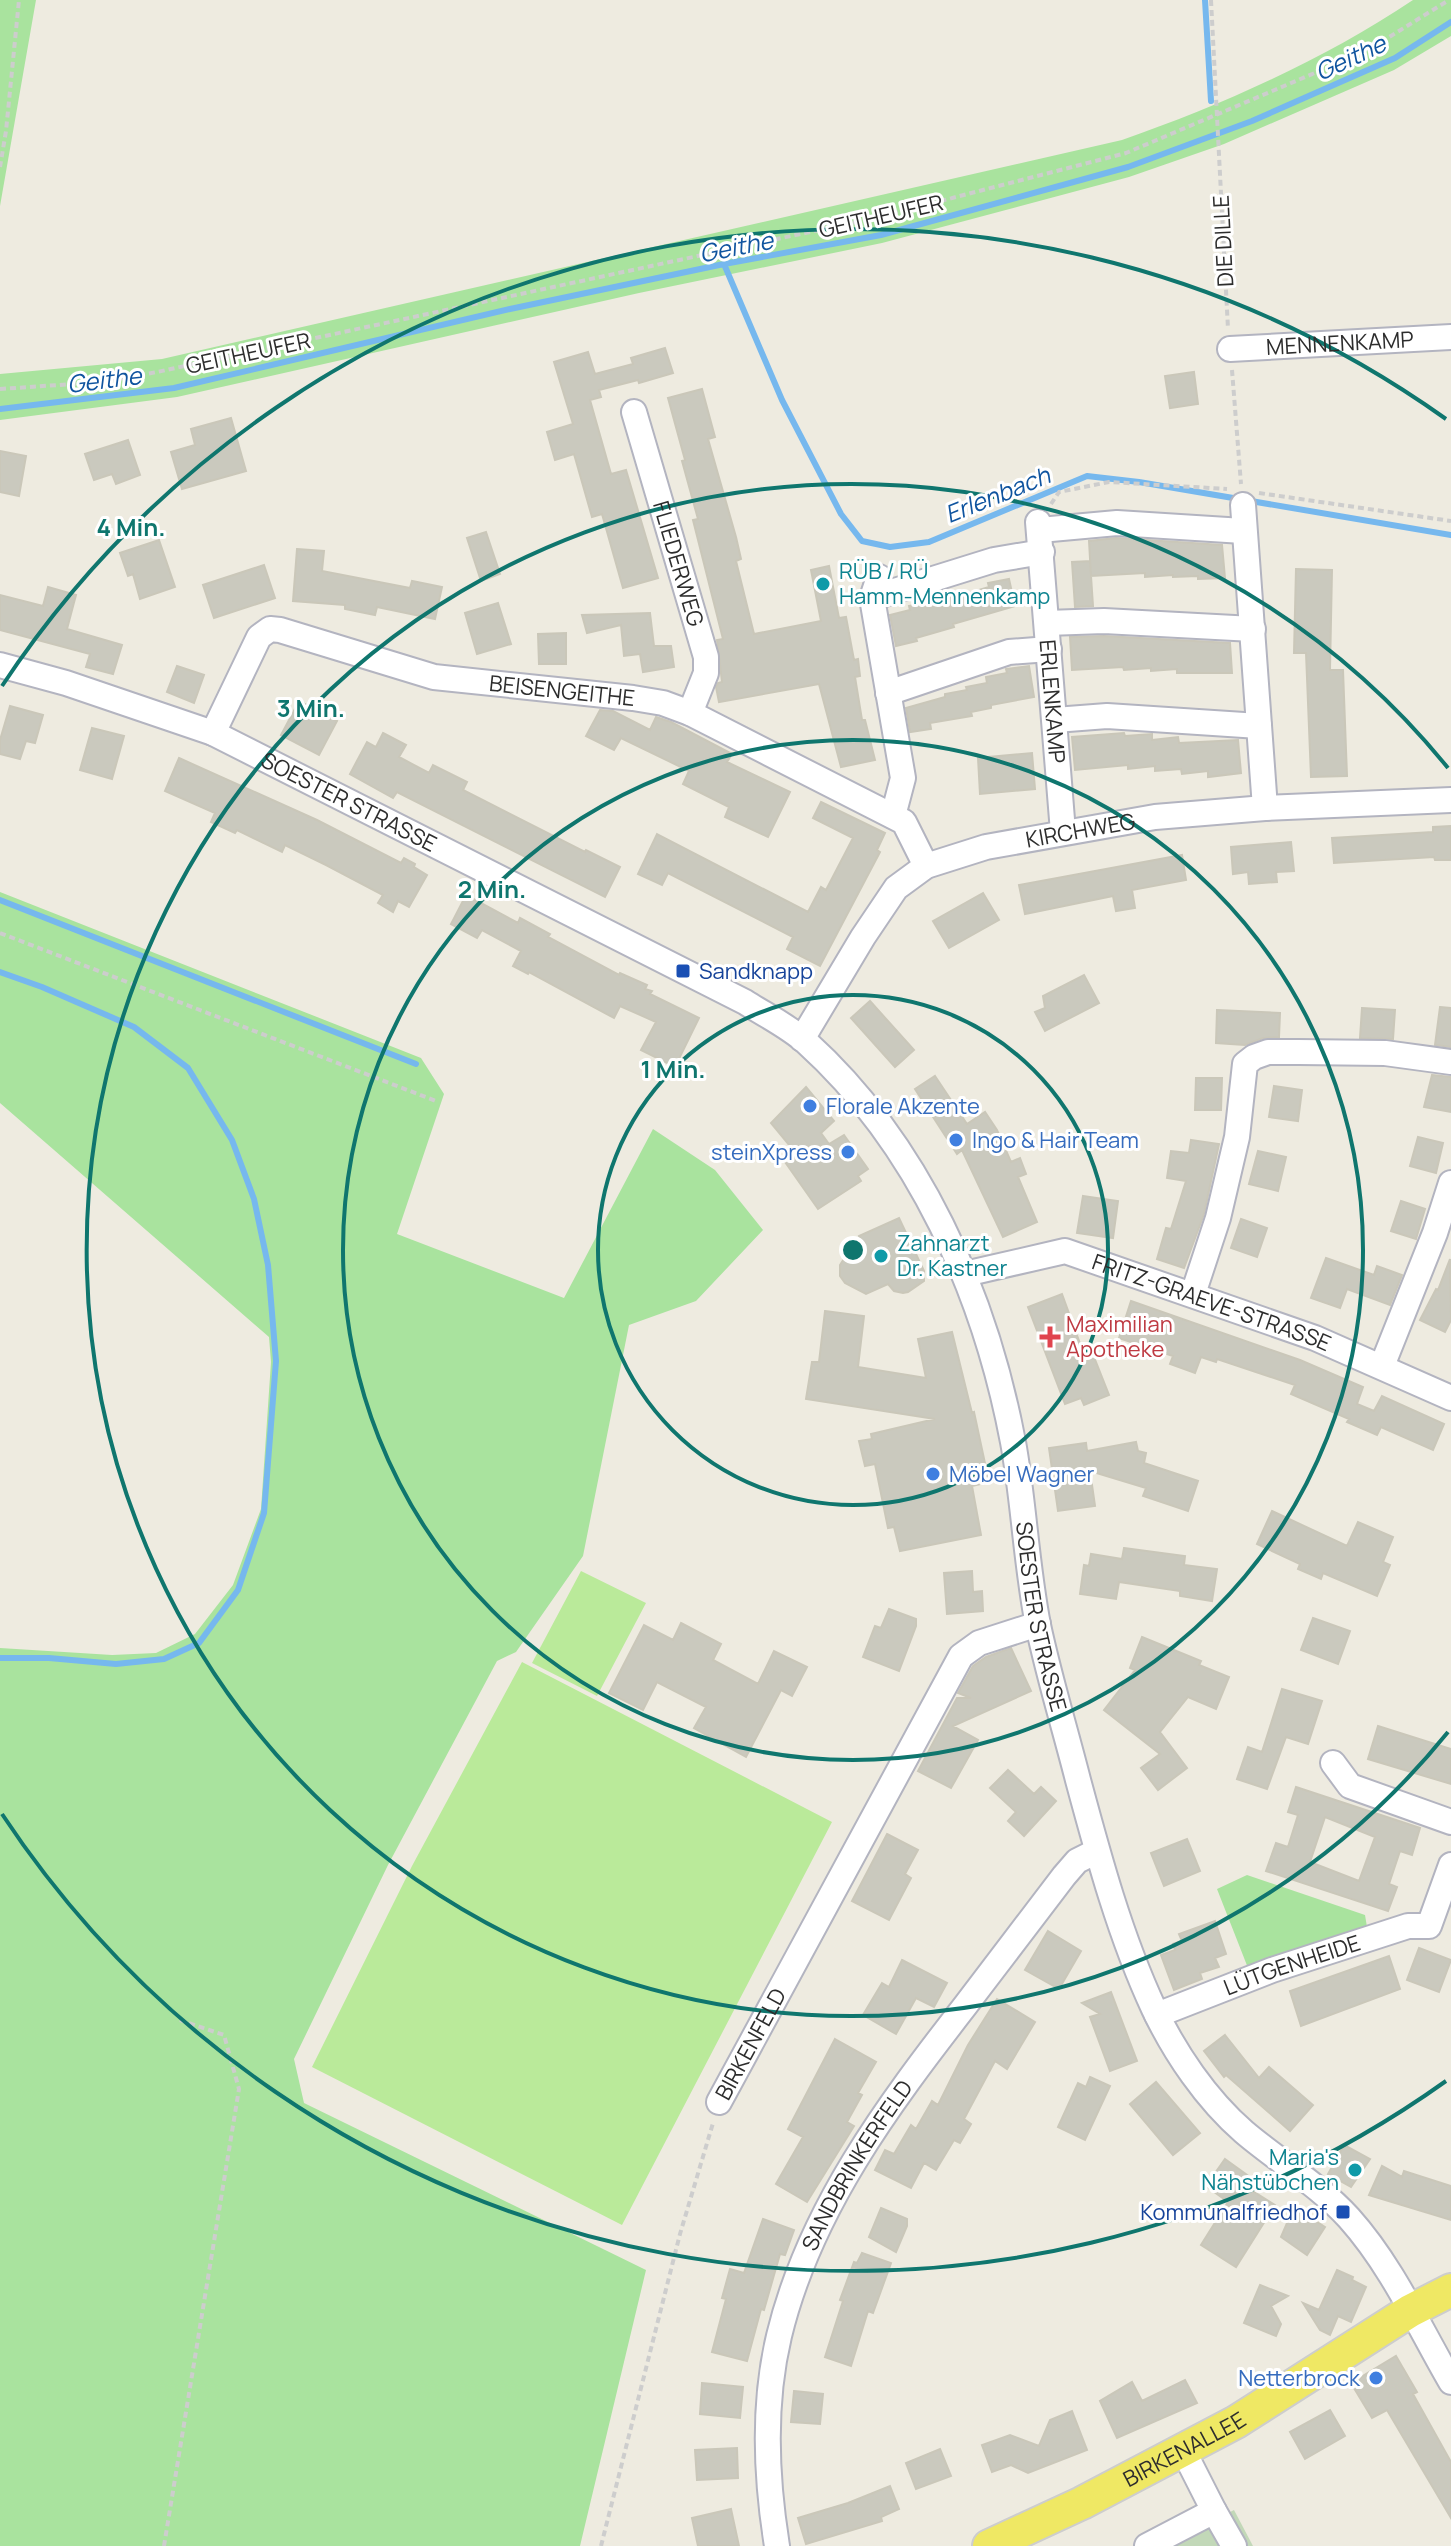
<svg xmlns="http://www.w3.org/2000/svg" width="1451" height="2546" font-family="Manrope,sans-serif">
  <rect width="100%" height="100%" fill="#eeebe0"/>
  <path fill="#a9e39e" d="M0 0H36L0 206Z
    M1413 0H1451V36L1394 70 1224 144 1129 177 882 243 639 293 177 397 0 420V374L162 359 1122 140C1222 105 1325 59 1413 0Z
    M0 892 421 1058 444 1094 397 1234 564 1298 653 1129 715 1170 763 1230 696 1301 629 1325 583 1556 516 1652 497 1661 388 1865 294 2059 304 2103 646 2270 580 2546H0V1648L112 1655 156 1653 195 1634 233 1585 261 1509 271 1362 269 1337 0 1103Z
    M1247 1875 1365 1915 1367 1927 1248 1968 1217 1889Z"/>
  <path fill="#c2d8b8" d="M1234 2510 1253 2546H1165Z"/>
  <path fill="#baea9a" d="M581 1571 646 1603 597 1696 532 1663Z
    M522 1662 832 1822 622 2225 312 2067 412 1866Z"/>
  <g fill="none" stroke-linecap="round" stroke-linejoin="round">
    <path stroke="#76b8ee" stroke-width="6" d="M1205 0 1211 101
      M724 264 782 400 841 514 862 541 890 547 929 542 1087 476 1139 482 1451 535
      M0 409 174 388 510 309 724 264 881 235 1128 167 1252 121 1395 58 1451 22
      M0 900 416 1064
      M0 972 42 987 134 1027 188 1068 232 1140 254 1199 268 1265 276 1361 264 1513 238 1590 199 1643 164 1659 116 1664 49 1658H0"/>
  </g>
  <path fill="#cac9be" stroke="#cac7b9" stroke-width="2" fill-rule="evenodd" d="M665 348 673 373 639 383 638 380 599 390 601 397 590 400 611 474 626 470 658 578 623 588 602 514 592 517 574 454 555 460 547 432 573 424 554 362 588 352 595 374 633 364 631 358Z
    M1194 372 1198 404 1170 408 1165 376Z
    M702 389 715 437 708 439 736 537 741 559 736 561 754 634 821 621 811 570 829 566 839 618 846 617 854 660 858 659 860 676 855 677 862 720H865L875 760 841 767 819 684 719 702 716 687 718 683 722 682 717 640 723 639 693 520 698 519 682 461 685 460 668 398Z
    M231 418 246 471 182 489 171 452 195 445 191 429Z
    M128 440 140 475 116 484 112 474 94 480 85 454Z
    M0 451 26 456 19 496 0 492Z
    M486 532 500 574 481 581 467 538Z
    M1116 538 1222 545 1225 578 1198 579V576L1173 577V575L1145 577V573L1091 576 1089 541Z
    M159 540 175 587 140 599 133 574 128 576 120 553Z
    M297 549 324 551 322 571 410 588 412 581 442 587 435 619 377 607 375 615 345 609V605L293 601Z
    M1090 561 1093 606 1075 607 1072 562Z
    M264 565 275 598 214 618 203 585Z
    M1296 569 1332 570 1330 670H1343L1347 776 1311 777 1306 653H1294Z
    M1009 579 1015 606 953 624 954 627 916 638 917 641 896 646 890 615 910 610 909 606 969 593 989 587 988 583Z
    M48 587 76 595 67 629 122 645 113 674 86 667 90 654 0 630V595L43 606Z
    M498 603 511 644 477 654 465 613Z
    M650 613 654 646H671L674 667 643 672 640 654 624 656 621 625 587 633 582 615Z
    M566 633V664H539L538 634Z
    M1104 636 1230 643 1232 673H1177V669L1151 671V668L1124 670 1123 667 1072 670 1070 637Z
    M177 666 204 675 194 703 167 692Z
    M1029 666 1034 697 991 705V708L971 712 972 716 930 723 931 729 910 732 906 708 945 697V694L967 690 966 687 987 683 986 677 1007 673 1006 669Z
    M299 701 337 721 319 755 281 735Z
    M10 706 43 715 35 743 26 741 20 759 0 754V740Z
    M600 710 613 711 650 730 656 717 671 722 732 754 727 762 790 792 768 837 725 817 729 807 683 784 689 771 621 738 614 750 586 736Z
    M92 728 124 736 112 779 80 770Z
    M383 733 406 745 399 757 429 773 433 765 467 782 463 790 585 852 586 850 620 867 605 897 397 792 393 798 350 774 367 742 376 747Z
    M1124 733 1125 736 1152 734V740L1178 737 1179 743 1238 740 1241 773 1208 777V771L1182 774 1181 769 1155 771V766L1128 769V765L1075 770 1072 737Z
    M1032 753 1035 789 980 794 978 758Z
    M179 758 317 820 401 863 404 858 415 864 414 867 427 875 409 907 398 901 393 912 378 903 383 895 326 865 285 845 282 852 237 830 235 833 211 822 215 813 165 791Z
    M821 802 885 833 877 850 880 852 820 966 787 949 793 937 668 873 662 885 638 874 657 834 808 912 821 887 826 890 853 838 813 818Z
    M1451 826V860H1435L1434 857 1334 863 1332 838 1433 832V827Z
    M1291 842 1294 871 1276 872 1277 882 1249 884 1248 872 1233 874 1231 847Z
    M1182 855 1186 880 1132 890 1135 908 1116 911 1113 896 1025 914 1019 885Z
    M983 893 999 920 949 948 933 921Z
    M466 895 518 923 520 918 550 934 548 937 619 975 620 973 647 985 645 989 652 991 650 994 699 1018 675 1067 641 1050 656 1022 620 1006 614 1018 529 972 528 974 513 966 521 951 482 930 477 938 451 924Z
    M1084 975 1099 1003 1045 1031 1035 1012 1045 1008 1043 996Z
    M870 1001 914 1050 895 1067 851 1018Z
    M1440 1007 1451 1008V1047L1435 1045Z
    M1362 1008 1395 1010 1393 1039 1360 1038Z
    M1217 1010 1280 1013 1279 1037 1263 1038 1245 1045 1216 1043Z
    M1432 1075 1451 1077V1112L1424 1107Z
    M935 1076 967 1124 985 1112 997 1130 1011 1162 1020 1158 1026 1174 1018 1177 1037 1222 1003 1237 962 1150 957 1154 915 1089Z
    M1196 1078H1222L1221 1110H1195Z
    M1274 1086 1302 1090 1298 1121 1269 1117Z
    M806 1087 834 1121 821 1133 829 1144 844 1135 868 1169 858 1176 861 1181 818 1209 783 1159 795 1152 771 1123Z
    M1418 1137 1443 1143 1436 1173 1410 1166Z
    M1191 1140 1219 1144 1204 1214 1184 1268 1157 1259 1166 1228 1171 1229 1186 1181 1167 1178 1171 1151 1189 1153Z
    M1258 1151 1286 1157 1278 1191 1249 1184Z
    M1083 1196 1118 1201 1113 1238 1077 1233Z
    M1401 1201 1425 1209 1416 1239 1391 1231Z
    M899 1218 924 1271V1281L908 1292 903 1293 894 1291 888 1284 866 1294 845 1283 840 1276V1265L847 1254 864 1248 859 1236Z
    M1241 1219 1267 1228 1257 1257 1231 1248Z
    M1326 1258 1374 1275 1377 1266 1402 1275 1390 1305 1347 1289 1340 1308 1311 1298Z
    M1450 1259 1451 1320 1445 1332 1420 1320 1436 1289 1438 1290Z
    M1062 1294 1086 1360 1094 1357 1109 1395 1084 1405 1081 1398 1065 1404 1028 1307Z
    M1131 1301 1300 1360 1363 1387 1357 1404 1374 1411 1382 1396 1444 1424 1433 1450 1381 1427 1377 1435 1347 1422 1349 1419 1291 1394 1295 1385 1217 1359 1216 1362 1201 1357 1195 1373 1170 1364 1173 1356 1119 1338Z
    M825 1311 864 1316 858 1367 926 1378 918 1339 952 1332 972 1413 974 1412 989 1482 972 1486 981 1535 900 1551 894 1527 888 1528 875 1464 865 1466 859 1441 872 1439 871 1434 935 1419 806 1399 812 1362H819Z
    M1136 1442 1138 1451 1146 1453 1144 1463 1198 1481 1188 1511 1143 1496 1146 1488 1090 1471 1095 1506 1058 1511 1049 1448 1086 1443 1087 1451Z
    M1272 1511 1347 1546 1358 1522 1393 1537 1383 1562 1390 1565 1377 1596 1323 1573 1321 1579 1298 1569 1300 1564 1257 1544Z
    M1124 1548 1185 1556 1184 1565 1217 1569 1212 1601 1180 1596V1591L1119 1582 1116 1599 1080 1594 1084 1565 1089 1566 1091 1554 1122 1559Z
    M972 1571 973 1592 982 1591 983 1611 947 1614 944 1573Z
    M889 1609 916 1619V1626L899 1671 863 1657 875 1626 881 1628Z
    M1313 1618 1350 1631 1338 1664 1301 1650Z
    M681 1623 721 1644 713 1660 758 1684 774 1651 807 1667 792 1696 781 1690 746 1757 694 1728 706 1707 657 1682 643 1710 609 1693 644 1625 673 1640Z
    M1142 1637 1201 1661 1199 1665 1229 1677 1216 1709 1188 1697 1160 1732 1187 1768 1158 1790 1141 1768 1160 1754 1104 1710 1135 1670 1130 1668Z
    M1011 1648 1031 1691 953 1726 978 1740 951 1788 918 1771 957 1698H971L958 1693 973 1666 986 1657Z
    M1282 1689 1322 1701 1308 1744 1286 1737 1267 1789 1237 1779 1248 1747 1262 1752Z
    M1378 1726 1451 1749V1784L1368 1759Z
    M1008 1770 1034 1794 1041 1787 1056 1801 1024 1836 1008 1821 1016 1812 990 1788Z
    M1296 1787 1420 1828 1412 1855 1400 1851 1389 1884 1397 1887 1388 1911 1266 1871 1276 1843 1288 1847 1298 1815 1288 1812ZM1325 1817 1375 1837 1359 1881 1310 1862Z
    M887 1834 918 1850 905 1874 911 1878 889 1920 852 1901Z
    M1187 1839 1200 1871 1164 1886 1151 1853Z
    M1215 1921 1226 1954 1215 1958 1219 1967 1200 1973 1202 1979 1174 1990 1161 1955 1175 1950 1173 1944 1182 1941 1179 1934Z
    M1048 1931 1081 1951 1059 1989 1025 1970Z
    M1419 1948 1451 1960 1439 1992 1407 1980Z
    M1389 1956 1400 1989 1301 2026 1290 1991Z
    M902 1960 947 1983 934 2007 916 1998 896 2034 863 2015 882 1983 889 1987Z
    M1111 1992 1137 2061 1110 2071 1090 2017 1100 2014 1082 2003Z
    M997 1999 1035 2022 1007 2069 995 2061 964 2119 971 2124 960 2143 954 2140 936 2170 924 2163 911 2188 875 2170 885 2150 894 2154 911 2125 916 2129 932 2101 938 2105 968 2045Z
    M1225 2035 1259 2078 1269 2067 1313 2105 1290 2131 1226 2075 1224 2077 1204 2051Z
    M835 2039 876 2062 858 2093 862 2095 847 2122 854 2126 807 2202 776 2184 803 2137 788 2129Z
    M1090 2077 1110 2086 1085 2140 1058 2127 1078 2083 1086 2087Z
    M1156 2082 1200 2133 1173 2155 1130 2104Z
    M1344 2145 1370 2159 1351 2187 1328 2174Z
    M1225 2159 1254 2180 1248 2188 1275 2205 1236 2267 1201 2245 1228 2202 1206 2186Z
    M1382 2166 1402 2177 1404 2171 1451 2186V2220L1369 2195Z
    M1294 2207 1325 2227 1307 2255 1281 2237Z
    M881 2208 907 2219V2226L896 2252 869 2237Z
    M763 2219 794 2230 785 2255 780 2254 764 2310 761 2309 747 2361 712 2352 726 2299 722 2298 730 2269 744 2273Z
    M862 2253 891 2263 873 2313 868 2311 851 2366 825 2357 843 2301 840 2300 854 2262 857 2263Z
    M1337 2270 1353 2277 1352 2280 1366 2287 1351 2322 1338 2316 1330 2335 1320 2330 1303 2303 1319 2310Z
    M1260 2285 1288 2296 1271 2306 1281 2324 1276 2336 1244 2323Z
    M1396 2356 1417 2392 1413 2394 1451 2462V2518L1387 2410 1372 2418 1351 2383Z
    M1185 2380 1197 2403 1117 2438 1100 2401 1132 2382 1142 2401Z
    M702 2383 743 2387 740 2418 700 2414Z
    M794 2391 823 2394 820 2424 791 2422Z
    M1330 2410 1345 2436 1305 2459 1290 2432Z
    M1072 2411 1087 2450 1028 2473 1011 2465 992 2472 982 2445 1010 2435 1039 2446 1050 2420Z
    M737 2448 738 2478 697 2480 695 2450Z
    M940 2449 951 2476 916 2489 906 2463Z
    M890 2486 899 2509 881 2517 882 2521 806 2544 798 2518 848 2503Z
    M731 2509 739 2546H698L692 2518Z"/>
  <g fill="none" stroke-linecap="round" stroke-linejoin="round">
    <g stroke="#b3b4c0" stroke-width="28">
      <g id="minor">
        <path id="s1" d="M1230 349 1451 337"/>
        <path id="s2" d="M634 412 706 657V673L690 713"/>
        <path d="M1243 505 1265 808"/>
        <path id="s3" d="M1038 522 1063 832"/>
        <path d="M1040 530 1117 523 1243 531"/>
        <path d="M879 577 872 598 903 778 893 816"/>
        <path d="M872 598 994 560 1042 552"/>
        <path d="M1047 623 1104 621 1253 629"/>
        <path id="s4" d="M0 665 66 683 213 733 745 1002C765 1015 788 1026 806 1042 919 1144 985 1294 1013 1442 1024 1502 1026 1564 1038 1625 1049 1677 1065 1729 1078 1780 1099 1858 1120 1936 1154 2009 1175 2053 1206 2099 1244 2132 1278 2161 1319 2185 1349 2218 1392 2266 1419 2327 1451 2382"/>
        <path d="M888 693 1009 652 1049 649"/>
        <path d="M1055 720 1107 716 1259 726"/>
        <path id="s5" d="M213 733 259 637 270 629 280 630 434 677 633 698 663 703 690 713 904 822 926 866"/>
        <path id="s6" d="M802 1039 863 937 896 888 926 866 986 847 1155 817 1265 808 1451 800"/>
        <path id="s7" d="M965 1274 1065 1251 1315 1338 1451 1398"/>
        <path d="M1193 1294 1218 1218 1237 1137 1245 1064 1254 1057 1268 1052H1299L1385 1053 1451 1062"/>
        <path d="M1382 1366 1435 1233 1451 1183"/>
        <path d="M1333 1763 1350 1786 1451 1822"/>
        <path id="s8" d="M1157 2015 1272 1970 1408 1926H1429L1451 1865"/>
        <path id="s9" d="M719 2102 961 1656 979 1643 1038 1624"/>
        <path d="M1214 2511 1234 2546"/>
        <path id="s10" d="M777 2546C766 2478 763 2403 779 2336 809 2211 888 2105 965 2006 998 1963 1031 1919 1064 1876L1077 1861 1097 1851"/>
        <path d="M1147 2546 1214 2511 1183 2450"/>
      </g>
    </g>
    <g stroke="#cdcdcd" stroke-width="36">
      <g id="major">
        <path id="s11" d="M989 2546 1082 2503 1236 2422 1410 2311 1451 2290"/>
      </g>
    </g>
    <path stroke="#cdcdcd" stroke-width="4" stroke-dasharray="6 4" stroke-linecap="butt" d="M1211 0 1228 329
      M0 167 6 131 19 0
      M1232 370 1241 484
      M0 389 102 382 157 372 875 218 1126 153 1343 61 1386 39 1449 0
      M1259 493 1451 521
      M1051 504 1059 492 1109 482 1227 489
      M0 933 436 1101
      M164 2546 239 2089 224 2035 180 2020
      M601 2546 680 2234 713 2123"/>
    <use href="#minor" stroke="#fff" stroke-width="24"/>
    <use href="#major" stroke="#efe864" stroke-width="32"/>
  </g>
  <g fill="none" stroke="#0f766e" stroke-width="4">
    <circle cx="853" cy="1250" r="255"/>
    <circle cx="853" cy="1250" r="510"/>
    <path d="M1448 1732A766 766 0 1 1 1448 768"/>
    <path d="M1446 2081A1021 1021 0 0 1 2 1814M2 686A1021 1021 0 0 1 1446 419"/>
  </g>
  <g fill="#0f9aa8" stroke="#fff" stroke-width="3">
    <circle cx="823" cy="584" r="8"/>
    <circle cx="881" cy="1256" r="8"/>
    <circle cx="1355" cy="2170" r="8"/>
  </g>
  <g fill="#1a4fb4" stroke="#fff" stroke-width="3">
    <rect x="675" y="963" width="16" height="16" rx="4"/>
    <rect x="1335" y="2204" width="16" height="16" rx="4"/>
  </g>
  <g fill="#3f7fe0" stroke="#fff" stroke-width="3">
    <circle cx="810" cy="1106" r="8"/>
    <circle cx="956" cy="1140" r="8"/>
    <circle cx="848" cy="1152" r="8"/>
    <circle cx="933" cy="1474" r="8"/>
    <circle cx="1376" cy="2378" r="8"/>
  </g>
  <path fill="#e0444e" stroke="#fff" stroke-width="3" d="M1046 1325h8v8h8v8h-8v8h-8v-8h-8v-8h8z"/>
  <g text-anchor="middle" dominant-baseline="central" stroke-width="6" stroke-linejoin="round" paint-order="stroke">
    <g font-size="22" fill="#2d2d2d" stroke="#fff">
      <text transform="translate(881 216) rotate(-13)">GEITHEUFER</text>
      <text transform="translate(1223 241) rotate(-93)">DIE DILLE</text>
      <text stroke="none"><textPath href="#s1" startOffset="110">MENNENKAMP</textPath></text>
      <text transform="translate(248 353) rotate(-12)">GEITHEUFER</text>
      <text stroke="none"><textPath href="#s2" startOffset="158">FLIEDERWEG</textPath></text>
      <text stroke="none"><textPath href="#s5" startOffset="420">BEISENGEITHE</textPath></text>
      <text stroke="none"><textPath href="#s3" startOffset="180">ERLENKAMP</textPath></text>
      <text stroke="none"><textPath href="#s4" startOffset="376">SOESTER STRASSE</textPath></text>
      <text stroke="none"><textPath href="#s6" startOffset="374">KIRCHWEG</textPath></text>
      <text stroke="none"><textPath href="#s7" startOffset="258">FRITZ-GRAEVE-STRASSE</textPath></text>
      <text stroke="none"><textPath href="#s4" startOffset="1528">SOESTER STRASSE</textPath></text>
      <text stroke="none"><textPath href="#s8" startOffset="144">LÜTGENHEIDE</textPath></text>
      <text stroke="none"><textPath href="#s9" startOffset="66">BIRKENFELD</textPath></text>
      <text stroke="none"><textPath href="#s10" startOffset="400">SANDBRINKERFELD</textPath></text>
      <text stroke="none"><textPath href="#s11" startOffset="218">BIRKENALLEE</textPath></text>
    </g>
    <g font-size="22" fill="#0d838f" stroke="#fff" text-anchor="start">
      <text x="839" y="571">RÜB / RÜ<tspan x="839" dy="25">Hamm-Mennenkamp</tspan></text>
      <text x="897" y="1243">Zahnarzt<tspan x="897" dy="25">Dr. Kastner</tspan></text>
      <text x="1339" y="2157" text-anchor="end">Maria's<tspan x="1339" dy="25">Nähstübchen</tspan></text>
    </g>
    <g font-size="22" fill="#164399" stroke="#fff" text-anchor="start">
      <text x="699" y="971">Sandknapp</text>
      <text x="1327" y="2212" text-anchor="end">Kommunalfriedhof</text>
    </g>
    <g font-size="22" fill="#366cbe" stroke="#fff" text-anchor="start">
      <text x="826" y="1106">Florale Akzente</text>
      <text x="972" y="1140">Ingo &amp; Hair Team</text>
      <text x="832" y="1152" text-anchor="end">steinXpress</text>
      <text x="949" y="1474">Möbel Wagner</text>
      <text x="1360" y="2378" text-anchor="end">Netterbrock</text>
    </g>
    <g font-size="22" fill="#be3a42" stroke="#fff" text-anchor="start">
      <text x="1066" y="1324">Maximilian<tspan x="1066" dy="25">Apotheke</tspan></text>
    </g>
    <g font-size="24" font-style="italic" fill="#0f549f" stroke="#fff">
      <text transform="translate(1350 57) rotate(-25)">Geithe</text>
      <text transform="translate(736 246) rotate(-11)">Geithe</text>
      <text transform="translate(104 379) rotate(-7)">Geithe</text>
      <text transform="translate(997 494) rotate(-22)">Erlenbach</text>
    </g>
  </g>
  <circle cx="853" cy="1250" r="12" fill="#0f766e" stroke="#fff" stroke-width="4"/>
  <g font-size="24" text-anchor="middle" font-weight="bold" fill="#0f766e" stroke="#fff" stroke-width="6" stroke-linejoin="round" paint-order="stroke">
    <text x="131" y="536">4 Min.</text>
    <text x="311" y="717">3 Min.</text>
    <text x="492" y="898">2 Min.</text>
    <text x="673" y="1078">1 Min.</text>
  </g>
</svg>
